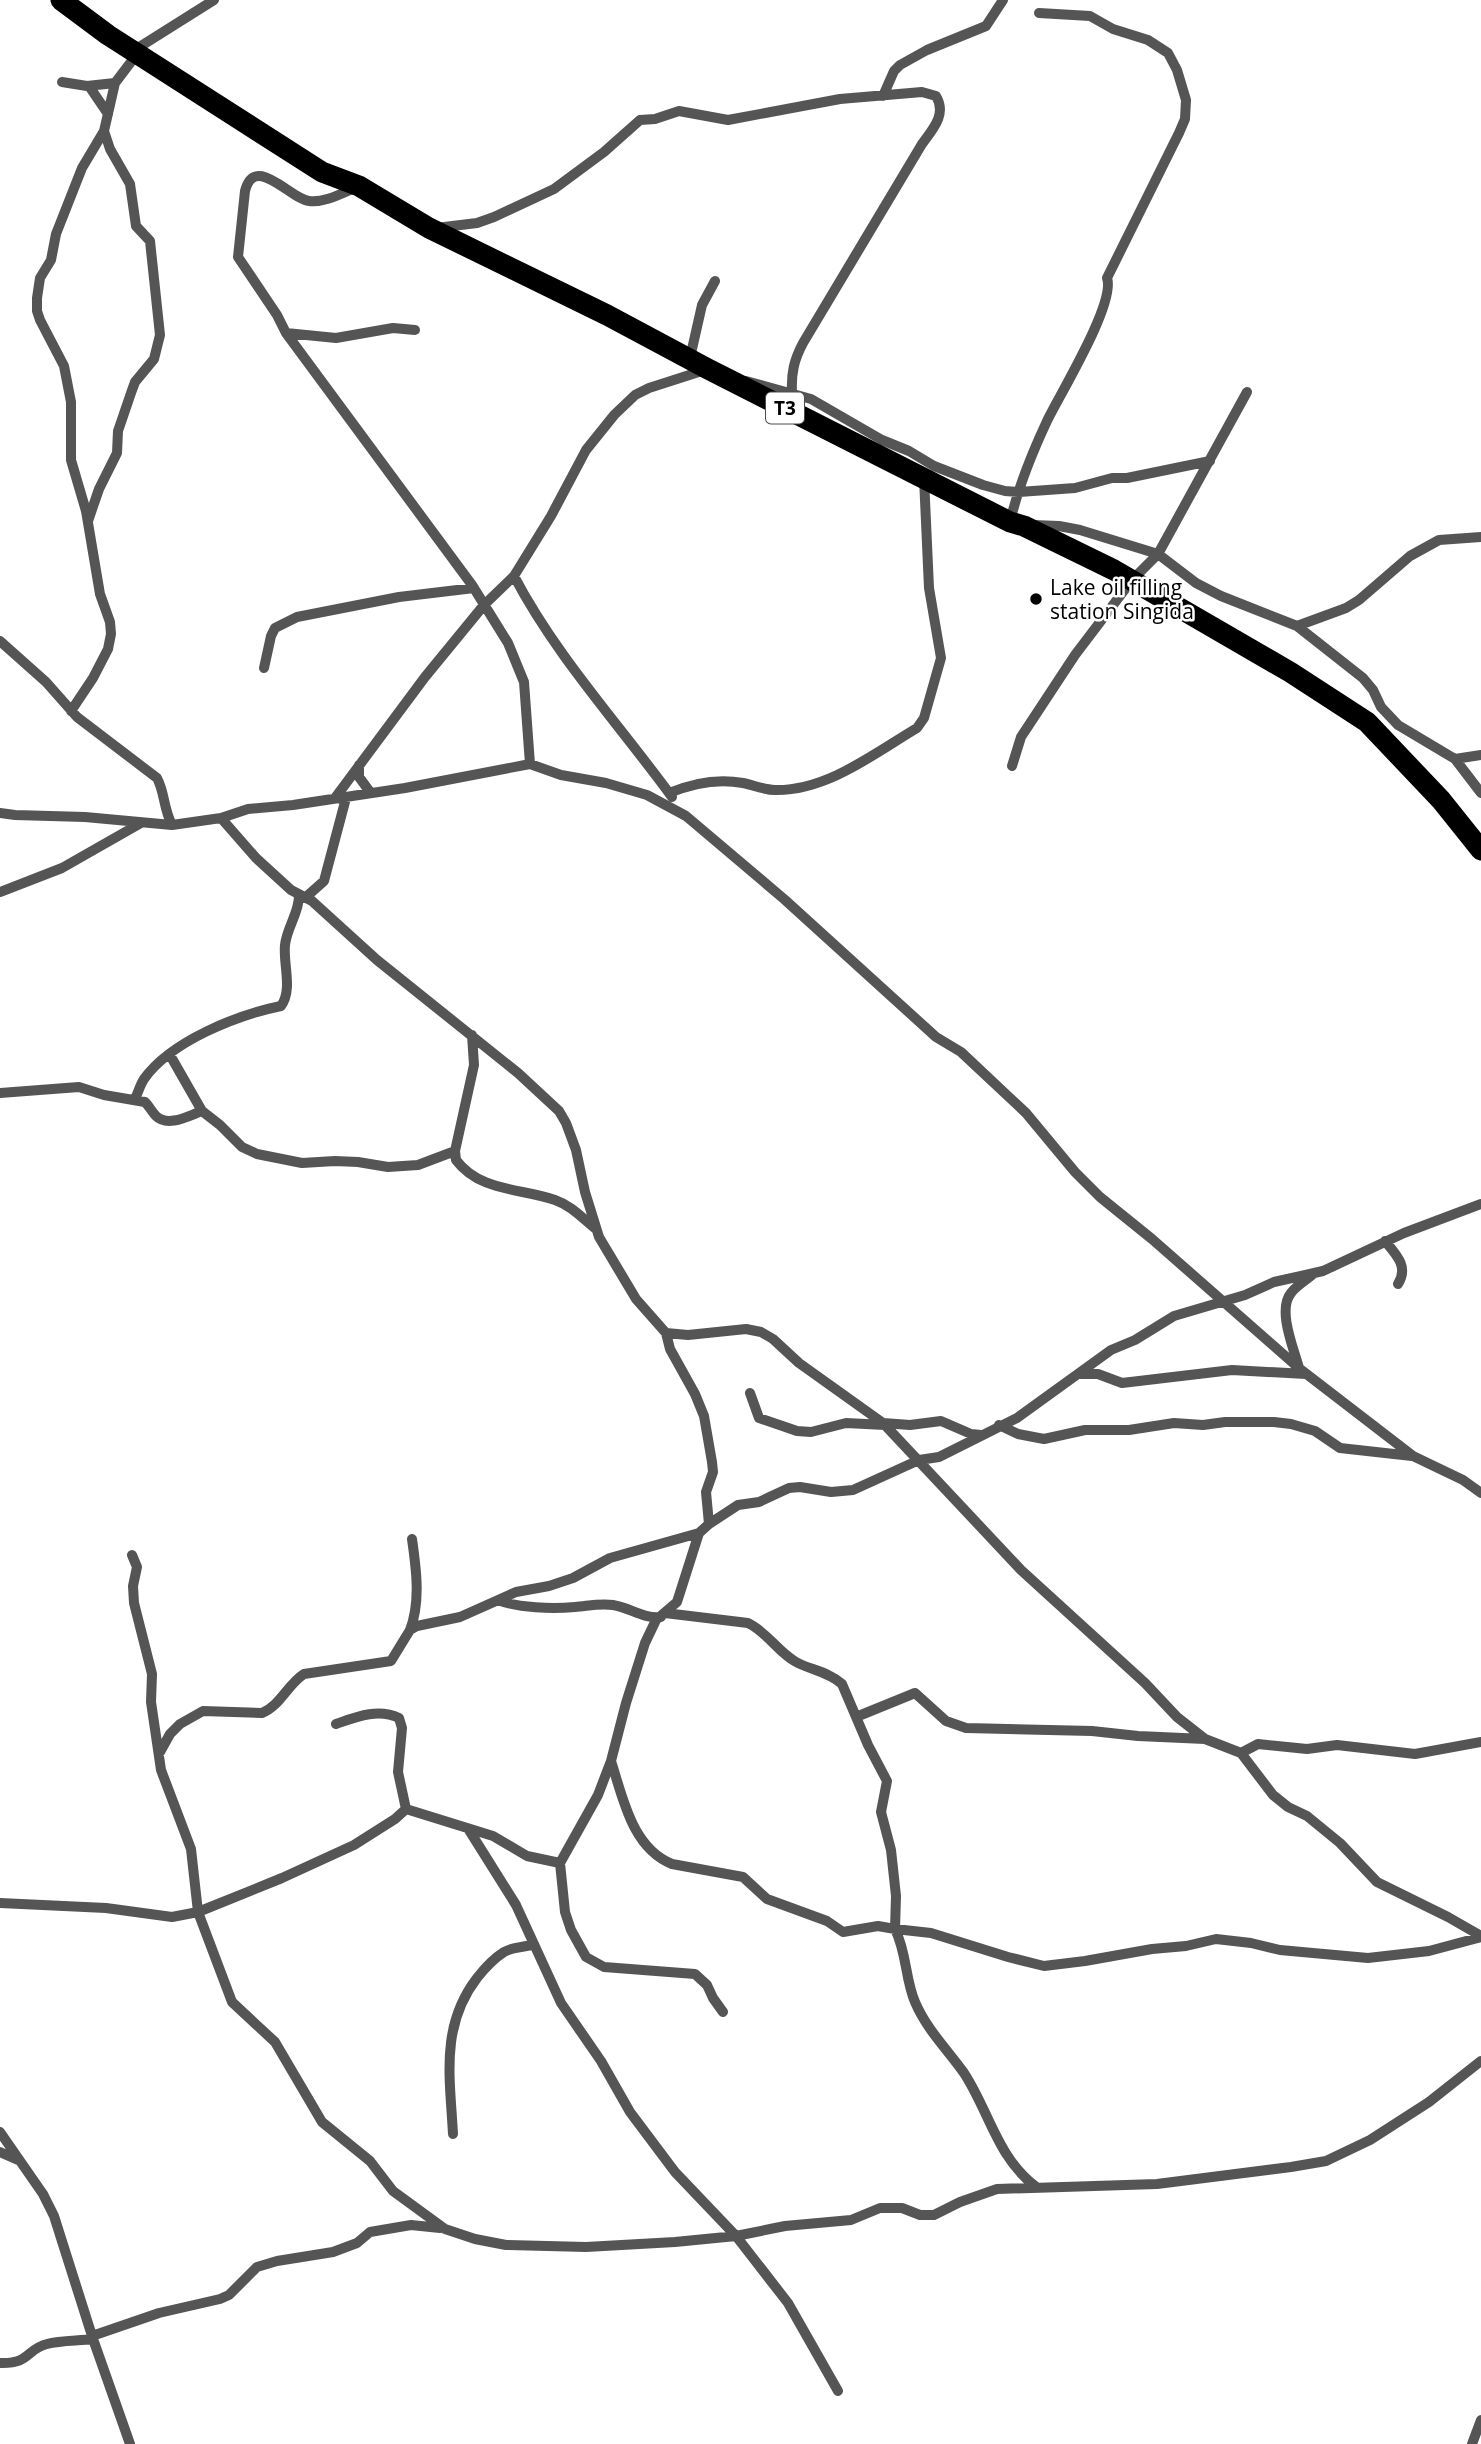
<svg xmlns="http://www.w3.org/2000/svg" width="1481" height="2444" font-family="'Open Sans',sans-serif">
  <rect width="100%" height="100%" fill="#fff"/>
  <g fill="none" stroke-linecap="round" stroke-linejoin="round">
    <path stroke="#555" stroke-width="10" d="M133 51 214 0
      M62 82 87 86 115 83
      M89 86 108 114
      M883 96 894 71 900 65 927 50 986 26 1003 0
      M357 187C342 193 325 203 309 201 290 199 255 153 245 191L238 257 277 315 286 333 472 585 508 643 524 682 530 764
      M436 228 477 223 494 217 554 189 604 152 640 120 655 119 679 111 728 120 840 99 922 92 936 96C947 114 933 129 922 144L803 343C794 360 791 373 792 393
      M286 333 336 338 393 328 415 330
      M690 358 702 305 715 281
      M746 381 811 399 882 440 909 451 934 466 983 485 1005 491 1019 492 1075 488 1112 478H1127L1210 461
      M88 521 99 489 117 453 118 431 131 393 135 382 154 359 160 335 150 241 136 226 130 184 110 149 104 131
      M1010 522C1018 488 1032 453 1047 421 1060 394 1116 303 1107 278L1179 133 1185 119 1186 100 1177 70 1168 53 1148 40 1113 29 1090 16 1039 13
      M1033 525 1059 526 1080 530 1158 554 1196 583 1221 596 1297 626 1346 608 1359 600 1410 556 1439 540 1481 537
      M514 576C556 656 618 723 672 797
      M1297 626 1363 678 1373 690 1381 707 1398 725 1455 759 1481 793
      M0 641 46 682 77 717 157 778C165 793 163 807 172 825
      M264 668 271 636 275 628 297 617 399 597 474 588
      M71 711 93 678 108 649 111 634 110 622 100 594 86 511 71 460V402L64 366 40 320 37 311V298L40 278 51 260 56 234 82 168 104 131 115 83 137 54
      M1455 759 1481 755
      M359 765V777L370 792
      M1012 766 1021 737 1075 655 1132 580 1158 554 1247 392
      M669 793C693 783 717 778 743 783 754 785 764 790 775 790 827 791 875 753 917 728L924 718 941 658 929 588 924 478
      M335 798 425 677 484 605 514 576 551 516 586 450 615 414 635 395 649 388 708 369
      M0 813 15 815 85 817 172 825 221 818 248 809 293 805 405 788 530 764 561 775 606 783 647 795 686 816 784 899 936 1037 961 1052 1026 1113 1075 1172 1100 1197 1152 1239 1300 1369 1413 1456 1463 1480 1481 1493
      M221 818 256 858 291 890 312 901 377 960 518 1073 559 1111 566 1123 576 1150 585 1192 599 1237 636 1299 666 1333 688 1335 746 1329 761 1332 773 1339 799 1363 883 1423 1021 1570 1145 1683 1177 1717 1205 1739 1241 1753 1273 1795 1288 1807 1307 1816 1340 1843 1377 1882 1448 1917 1481 1936
      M0 892 62 868 141 823
      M306 897 324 881 346 798
      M472 1035 474 1065 455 1151 456 1160C480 1192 521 1188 555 1200 572 1206 582 1218 596 1229
      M170 1055 202 1111 220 1125 242 1147 257 1154 302 1163 335 1161 358 1162 388 1167 418 1165 455 1151
      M0 1093 79 1087 104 1095 145 1102C149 1106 152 1112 156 1116 168 1128 190 1115 202 1111
      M135 1099C138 1093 140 1085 144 1079 171 1041 237 1015 281 1006 293 990 283 964 285 945 287 927 299 913 299 896
      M1385 1241C1396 1254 1409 1267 1398 1284
      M666 1333 670 1349 695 1394 704 1416 712 1462 713 1472 706 1492 709 1524
      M1299 1368C1294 1349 1277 1310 1291 1293 1296 1286 1305 1281 1312 1275
      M1080 1374H1098L1122 1383 1232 1370 1306 1374
      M750 1393 759 1418 797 1431 811 1432 846 1423 885 1425
      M883 1423 910 1425 941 1421 971 1434 981 1435
      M999 1425 1018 1434 1044 1439 1085 1430H1129L1174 1423 1203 1425 1225 1422H1274L1291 1424 1315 1431 1340 1448 1412 1456
      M699 1533 677 1602 656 1620 645 1643 626 1703 611 1761 598 1795 560 1863 565 1912 571 1930 586 1957 604 1967 695 1974 707 1985 713 1998 723 2012
      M132 1555 137 1567 133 1586 134 1603 152 1674 151 1702 161 1770 191 1849 198 1912 232 2002 275 2042 322 2122 370 2161 393 2191 445 2229 475 2239 506 2245 586 2247 675 2242 736 2236 785 2226 851 2220 880 2208H902L920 2215H934L960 2202 997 2189 1157 2184 1291 2167 1326 2161 1370 2140 1429 2102 1481 2061
      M498 1600C519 1608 552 1609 575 1607 588 1606 600 1603 613 1605 631 1608 643 1619 661 1617
      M665 1613 748 1623C767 1632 778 1652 796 1662 811 1670 829 1672 842 1684L868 1745 887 1781 881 1812 891 1850 896 1896 895 1929 931 1933 1008 1957 1044 1966 1085 1961 1152 1949 1186 1946 1216 1939 1251 1943 1280 1950 1368 1958 1429 1951 1481 1937
      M410 1630C421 1602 416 1567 412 1539
      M856 1717 915 1693 946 1721 966 1728 1092 1731 1138 1736 1205 1739
      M336 1724C356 1717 378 1708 399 1718L402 1728 398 1772 406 1809
      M160 1752 170 1734 180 1724 203 1711 262 1713C279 1707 288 1684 304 1674L391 1661 410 1630 417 1626 460 1617 516 1592 549 1586 573 1578 610 1558 699 1533 709 1524 738 1505 759 1502 789 1488 800 1487 831 1492 853 1490 919 1460 939 1457 1017 1418 1111 1350 1135 1340 1174 1316 1245 1295 1274 1282 1323 1271 1404 1233 1481 1204
      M1241 1753 1258 1744 1307 1749 1337 1745 1415 1754 1481 1742
      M611 1761C623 1798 632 1848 672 1864L743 1877 767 1899 827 1921 843 1932 878 1926 895 1929C907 1953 905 1979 915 2002 927 2030 947 2049 964 2073 989 2111 997 2157 1035 2186
      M406 1809 493 1836 527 1856 560 1863
      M469 1830 516 1905 561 2003 601 2061 630 2112 675 2172 736 2236 788 2303 838 2391
      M0 1903 106 1908 172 1917 198 1912 282 1878 354 1845 395 1819 406 1809
      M0 2132 43 2194 54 2216 93 2339 130 2444
      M453 2134C450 2078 440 2026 477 1978 484 1969 493 1959 504 1952 514 1946 524 1948 534 1944
      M0 2152 18 2160
      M92 2336 159 2313 220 2299 229 2295 257 2267 277 2261 333 2252 357 2243 370 2232 411 2225 440 2228
      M0 2363C31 2364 26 2349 47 2344 61 2340 78 2341 93 2339
      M1472 2444 1481 2420"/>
    <path stroke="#000" stroke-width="21" d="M61 0 108 35 322 172 359 186 429 228 607 315 708 369 1010 522 1024 526 1114 570 1290 672 1367 722 1441 800 1481 850"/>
  </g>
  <circle fill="#000" stroke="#fff" stroke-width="2.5" cx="1036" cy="599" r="7"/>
  <g text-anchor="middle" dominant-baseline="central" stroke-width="5" stroke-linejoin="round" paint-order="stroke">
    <rect fill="#fff" stroke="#4c4c4c" stroke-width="2" x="766" y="392.5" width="38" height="31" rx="5"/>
    <g font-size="19" font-weight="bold" fill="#000">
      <text x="785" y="408">T3</text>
    </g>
    <g font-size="21" fill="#000" stroke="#fff" text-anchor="start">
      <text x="1050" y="587">Lake oil filling<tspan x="1050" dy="24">station Singida</tspan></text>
    </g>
  </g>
</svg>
